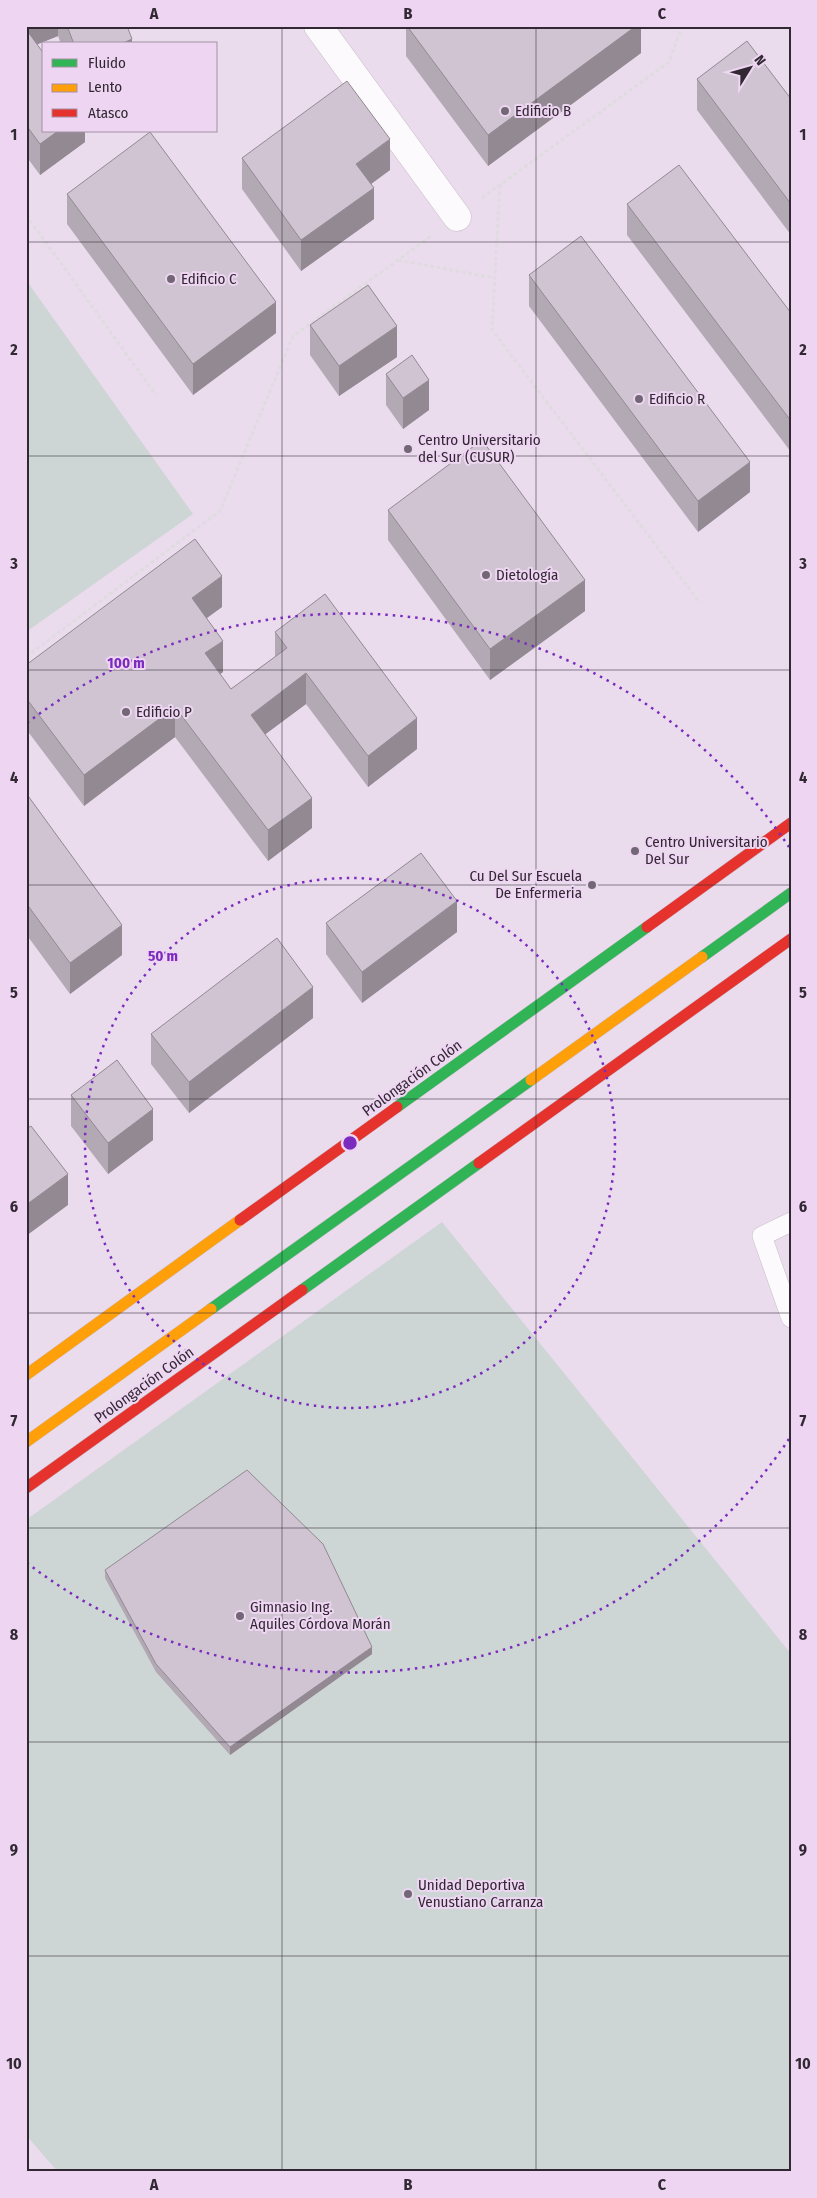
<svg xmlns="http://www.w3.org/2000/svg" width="817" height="2198" font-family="'Fira Sans Condensed',sans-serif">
  <rect width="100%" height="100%" fill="#eadced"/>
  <path fill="#ced5d5" d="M26 280 193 514 26 632Z
    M442 1222 791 1654V2172H58L26 2135V1520Z"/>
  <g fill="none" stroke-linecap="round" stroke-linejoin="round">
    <g stroke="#c7bcc8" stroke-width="20">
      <path id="lane" d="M791 1222 762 1236 791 1318"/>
    </g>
    <g stroke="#c7bcc8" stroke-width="29">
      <path id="street" d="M318 26 457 217"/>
    </g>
    <g stroke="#c7bcc8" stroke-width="12">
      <path id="fast" d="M702 957 791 893
        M397 1107 647 927
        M302 1290 479 1163
        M211 1309 531 1080"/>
    </g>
    <g stroke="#c7bcc8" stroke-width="12">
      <path id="slow" d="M531 1080 702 957
        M26 1375 240 1220
        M26 1442 211 1309"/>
    </g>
    <g stroke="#c7bcc8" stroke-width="12">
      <path id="jam" d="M647 927 791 823
        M479 1163 791 939
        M240 1220 397 1107
        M26 1488 302 1290"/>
    </g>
    <path stroke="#e0dbe0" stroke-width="3" stroke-dasharray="4 2.5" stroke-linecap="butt" d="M500 185 492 330 700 603
      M482 198 669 62 682 26
      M26 215 156 395
      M398 260 495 278
      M26 657 220 511 293 336 431 236"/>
    <use href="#lane" stroke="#fcfafc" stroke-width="19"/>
    <use href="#street" stroke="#fcfafc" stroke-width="28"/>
    <use href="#fast" stroke="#30b455" stroke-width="11"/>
    <use href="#slow" stroke="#ff9f0a" stroke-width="11"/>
    <use href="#jam" stroke="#e5322d" stroke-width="11"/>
  </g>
  <path fill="#b3a9b5" d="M26 26H127L132 44H61L58 36 37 44 85 131V142L40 175 26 156Z
    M406 26H641V53L488 166 406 56Z
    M697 79 791 99V235L697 110Z
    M242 158 390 170 371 184 374 219 301 271 242 189Z
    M67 194 276 333 193 395 67 224Z
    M627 204 791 313V452L627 235Z
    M529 275 750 492 698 532 529 306Z
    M310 325 397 357 339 396 310 355Z
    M386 374 429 410 403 429 386 405Z
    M388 510 585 611 490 680 388 540Z
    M222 607 206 618 223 672 220 674 231 689 275 657V632L417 749 368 787 306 704 265 734 312 828 268 861 175 737 84 806 26 729V665Z
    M26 793 122 955 70 994 26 934Z
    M326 923 457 932 362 1003 326 954Z
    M313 1018 189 1113 151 1064V1034Z
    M71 1095 153 1140 108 1174 71 1126Z
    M105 1570 372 1654 230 1755 156 1672 105 1578Z"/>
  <path fill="#928993" d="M26 26H58V36L26 49Z
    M636 26H641V53L488 166V135Z
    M132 39V44H121Z
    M58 131H85V142L40 175V144Z
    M390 139V170L356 195V164Z
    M374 188V219L301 271V240Z
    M276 302V333L193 395V364Z
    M397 326V357L339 396V366Z
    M429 380V410L403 429V398Z
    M750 462V492L698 532V501Z
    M222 576V607L192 629V598Z
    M585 580V611L490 680V649Z
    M223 641V672L205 684V653Z
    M306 673V704L251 745V715Z
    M175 707V737L84 806V775Z
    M417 718V749L368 787V756Z
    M312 798V828L268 861V830Z
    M457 901V932L362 1003V972Z
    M122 925V955L70 994V963Z
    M313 987V1018L189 1113V1082Z
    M153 1109V1140L108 1174V1143Z
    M68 1174V1205L26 1236V1205Z
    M372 1647V1654L230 1755V1747Z"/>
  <path fill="#d0c4d2" stroke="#928993" d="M67 26H127L132 39 121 44H74Z
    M407 26H636L488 135Z
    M26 29 44 54V131H58L40 144 26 125Z
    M747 41 791 99V204L697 79Z
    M347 81 390 139 356 164 374 188 301 240 242 158Z
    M150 132 276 302 193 364 67 194Z
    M679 165 791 313V421L627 204Z
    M581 236 750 462 698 501 529 275Z
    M368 285 397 326 339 366 310 325Z
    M412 355 429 380 403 398 386 374Z
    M482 440 585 580 490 649 388 510Z
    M195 539 222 576 192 598 223 641 205 653 231 689 287 648 275 632 325 594 417 718 368 756 306 673 251 715 312 798 268 830 175 707 84 775 26 698V665Z
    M26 793 122 925 70 963 26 903Z
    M421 853 457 901 362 972 326 923Z
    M277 938 313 987 189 1082 151 1034Z
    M117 1060 153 1109 108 1143 71 1095Z
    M31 1126 68 1174 26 1205V1129Z
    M247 1470 323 1544 372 1647 230 1747 156 1664 105 1570Z"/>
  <path fill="none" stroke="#322833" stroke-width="1" stroke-opacity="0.55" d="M282 26V2172M536 26V2172M26 242H791M26 456H791M26 670H791M26 885H791M26 1099H791M26 1313H791M26 1528H791M26 1742H791M26 1956H791"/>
  <g fill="none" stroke="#7b2cbf" stroke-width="2.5" stroke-dasharray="2.5 5">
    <circle cx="350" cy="1143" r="265"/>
    <path d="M789 1439A530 530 0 0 1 27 1563M27 723A530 530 0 0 1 789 847"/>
  </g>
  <g fill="#726774" stroke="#eed6f3" stroke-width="2">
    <circle cx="505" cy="111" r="5"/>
    <circle cx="171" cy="279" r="5"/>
    <circle cx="639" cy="399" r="5"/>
    <circle cx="408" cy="449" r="5"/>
    <circle cx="486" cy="575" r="5"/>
    <circle cx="126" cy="712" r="5"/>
    <circle cx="635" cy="851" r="5"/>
    <circle cx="592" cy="885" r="5"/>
    <circle cx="240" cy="1616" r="5"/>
    <circle cx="408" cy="1894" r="5"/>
  </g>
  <g text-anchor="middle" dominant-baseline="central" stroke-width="4" stroke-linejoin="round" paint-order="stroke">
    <g font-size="15" fill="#322833" stroke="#eed6f3" text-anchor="start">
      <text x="515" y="111">Edificio B</text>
      <text x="181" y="279">Edificio C</text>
      <text x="649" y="399">Edificio R</text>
      <text x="418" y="440">Centro Universitario<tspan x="418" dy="17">del Sur (CUSUR)</tspan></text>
      <text x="496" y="575">Dietología</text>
      <text x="136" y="712">Edificio P</text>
      <text x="645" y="842">Centro Universitario<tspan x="645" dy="17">Del Sur</tspan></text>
      <text x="582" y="876" text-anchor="end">Cu Del Sur Escuela<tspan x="582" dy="17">De Enfermeria</tspan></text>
      <text x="250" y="1607">Gimnasio Ing.<tspan x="250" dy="17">Aquiles Córdova Morán</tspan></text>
      <text x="418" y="1885">Unidad Deportiva<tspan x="418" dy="17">Venustiano Carranza</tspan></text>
    </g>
    <g font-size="15" fill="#322833" stroke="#eed6f3">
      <text transform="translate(412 1078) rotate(-36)">Prolongación Colón</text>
      <text transform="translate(144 1385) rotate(-36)">Prolongación Colón</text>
    </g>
  </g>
  <circle cx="350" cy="1143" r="8" fill="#7b2cbf" stroke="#eed6f3" stroke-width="2.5"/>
  <g font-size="15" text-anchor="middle" font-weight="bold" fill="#7b2cbf" stroke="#eed6f3" stroke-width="4" stroke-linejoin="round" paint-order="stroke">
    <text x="126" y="668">100 m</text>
    <text x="163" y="961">50 m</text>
  </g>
  <rect width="817" height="2198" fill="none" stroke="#eed6f3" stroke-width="55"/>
  <rect x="42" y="42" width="175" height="90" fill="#eed6f3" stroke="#a390a6"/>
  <rect x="52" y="59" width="25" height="8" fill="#30b455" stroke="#a390a6"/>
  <text x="88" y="68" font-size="15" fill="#322833">Fluido</text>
  <rect x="52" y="84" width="25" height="8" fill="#ff9f0a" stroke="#a390a6"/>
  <text x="88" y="92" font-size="15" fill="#322833">Lento</text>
  <rect x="52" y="109" width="25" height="8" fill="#e5322d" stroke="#a390a6"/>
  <text x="88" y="118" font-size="15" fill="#322833">Atasco</text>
  <g transform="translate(750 68) rotate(53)" stroke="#eed6f3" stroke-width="4" paint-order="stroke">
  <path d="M0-4L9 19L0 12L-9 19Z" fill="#322833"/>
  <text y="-8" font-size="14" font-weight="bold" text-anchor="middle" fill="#322833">N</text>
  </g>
  <rect x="28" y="28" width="762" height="2142" fill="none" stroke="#322833" stroke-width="2"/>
  <g font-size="16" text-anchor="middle" font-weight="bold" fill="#322833">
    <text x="154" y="19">A</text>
    <text x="408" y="19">B</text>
    <text x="662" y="19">C</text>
    <text x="14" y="140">1</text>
    <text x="803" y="140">1</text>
    <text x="14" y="355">2</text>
    <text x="803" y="355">2</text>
    <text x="14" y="569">3</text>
    <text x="803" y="569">3</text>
    <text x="14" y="783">4</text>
    <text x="803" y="783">4</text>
    <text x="14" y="998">5</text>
    <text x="803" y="998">5</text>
    <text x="14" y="1212">6</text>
    <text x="803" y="1212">6</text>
    <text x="14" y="1426">7</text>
    <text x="803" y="1426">7</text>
    <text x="14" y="1640">8</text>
    <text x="803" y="1640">8</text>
    <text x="14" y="1855">9</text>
    <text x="803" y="1855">9</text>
    <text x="14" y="2069">10</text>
    <text x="803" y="2069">10</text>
    <text x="154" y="2190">A</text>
    <text x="408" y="2190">B</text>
    <text x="662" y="2190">C</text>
  </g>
</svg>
